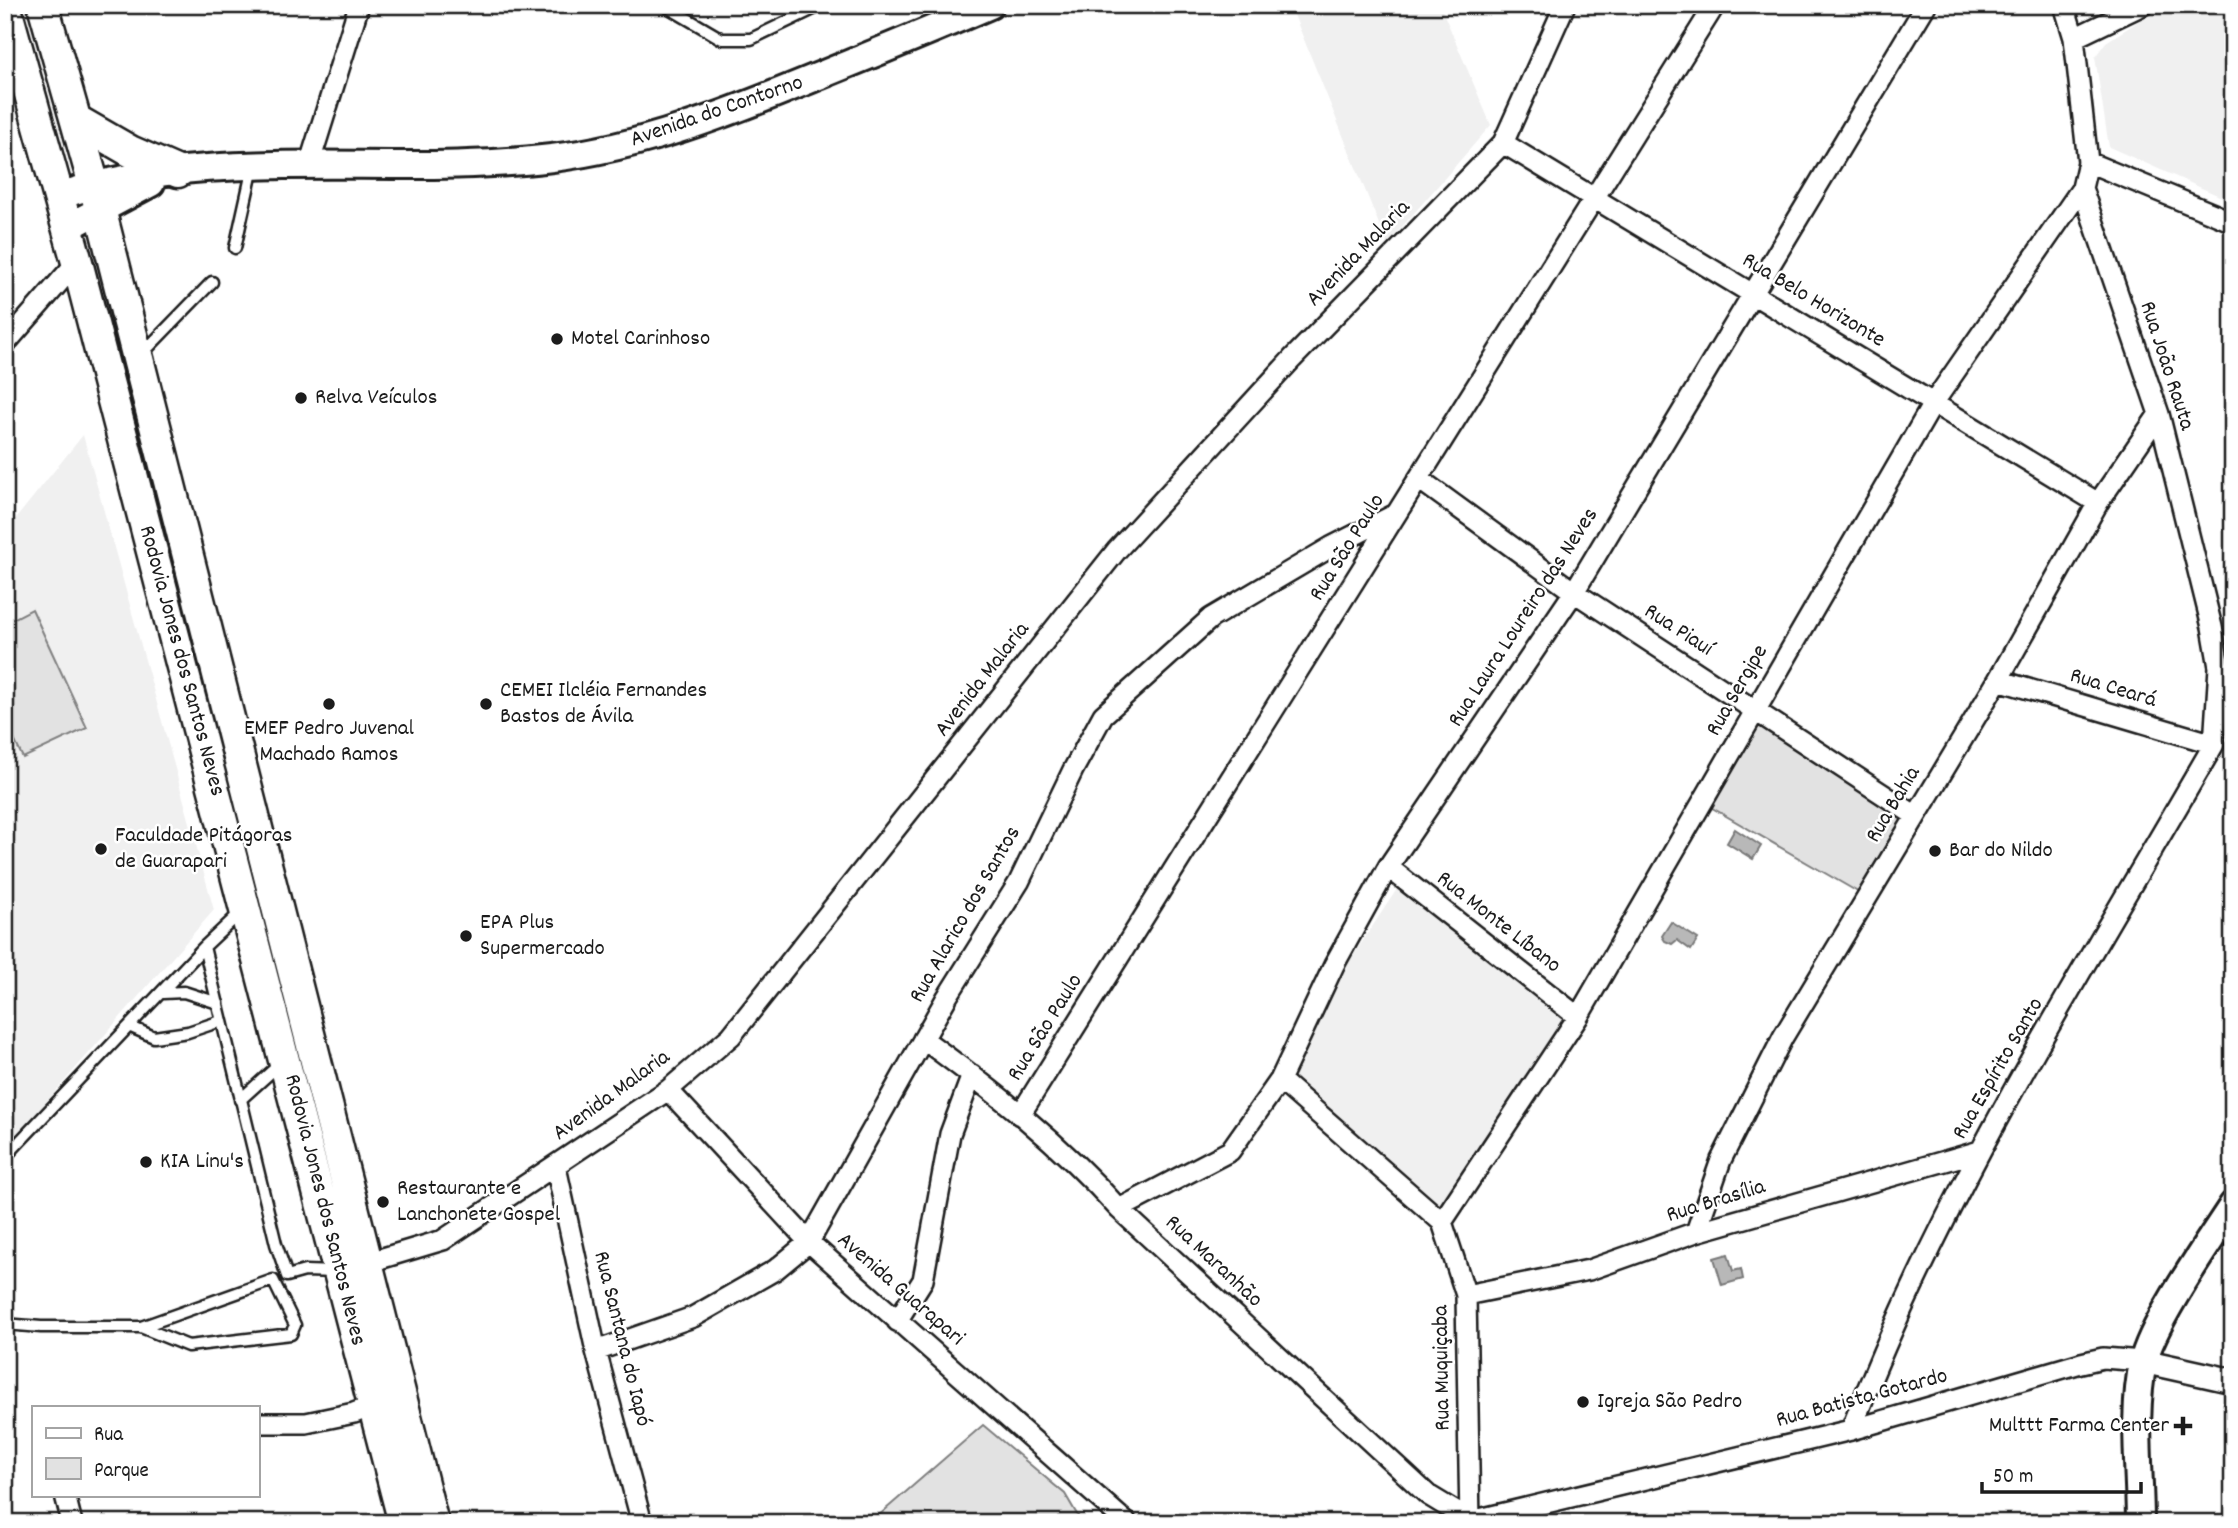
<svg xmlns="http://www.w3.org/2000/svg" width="2238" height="1528" font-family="Dekko,sans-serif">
  <rect width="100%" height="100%" fill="#fff"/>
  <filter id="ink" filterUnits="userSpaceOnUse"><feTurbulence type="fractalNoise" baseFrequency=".0143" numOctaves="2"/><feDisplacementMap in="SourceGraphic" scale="14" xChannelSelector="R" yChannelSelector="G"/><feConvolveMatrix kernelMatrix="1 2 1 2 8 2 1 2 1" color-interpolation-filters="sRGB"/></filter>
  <g filter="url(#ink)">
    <path fill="#f0f0f0" d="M1290 5H1440L1491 125 1387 244Z
      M2164 5H2233V202L2109 147 2095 57 2106 42Z
      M83 435 214 910 5 1149V532Z
      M1397 889 1562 1020 1440 1206 1293 1076 1343 971Z"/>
    <path fill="#e2e2e2" stroke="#7f7f7f" stroke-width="2" d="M32 609 87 728 23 758 5 721V623Z
      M1756 717 1910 816 1863 895 1707 805Z
      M983 1425 1065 1494 1082 1523H870Z"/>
    <path fill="#b8b8b8" stroke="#7a7a7a" stroke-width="2" d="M1735 829 1761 846 1753 859 1727 843Z
      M1671 922 1698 939 1691 950 1677 940 1672 944 1665 941 1662 936Z
      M1728 1254 1733 1271 1741 1269 1743 1279 1722 1285 1714 1258Z"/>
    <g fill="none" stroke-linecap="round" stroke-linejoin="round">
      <g stroke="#1c1c1c" stroke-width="15">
        <path id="service" d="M664 5 722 39H751L822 5
          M235 248 253 167
          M141 355 212 282
          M240 913 204 947 276 1244 287 1276 305 1271 335 1272
          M163 993 184 992 218 1003
          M131 1027 154 1037 188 1032 221 1021
          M240 1100 281 1063
          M5 1157 204 947
          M5 1324 41 1327H141L273 1280 295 1325 291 1334 188 1346 141 1327"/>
      </g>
      <g stroke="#1c1c1c" stroke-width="24">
        <path id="minor" d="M2074 38 2143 5
          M1503 143 2098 503
          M2088 162 2233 222
          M309 165 359 5
          M5 344 77 262
          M1419 479 1574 592 1916 816
          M1998 680 2214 744
          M1388 867 1578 1017
          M923 1039C993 1090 1061 1144 1119 1209L1428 1495 1471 1521 1851 1430 2081 1363 2103 1358 2143 1361
          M1280 1080 1442 1222 1466 1295 1470 1523
          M668 1090 809 1242 1127 1523
          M1020 1115 1715 5
          M556 1167 596 1351 642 1523
          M1119 1209 1230 1151 1280 1080 1334 965 1388 867 1574 592 1926 5
          M1442 1222 1578 1017 1934 402 2082 188
          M1696 1232 1721 1160 1783 1037 1998 680 2098 503 2159 414
          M356 1266 443 1240 668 1090 731 1036 1117 550 1292 359 1503 143 1565 5
          M1466 1295 1589 1270 1696 1232 1980 1151
          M897 1321 923 1280 950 1134 972 1075
          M596 1351 693 1317 775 1270 809 1242 947 997 1019 882 1073 770 1103 715 1211 618 1331 547 1396 514
          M257 1423H306L354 1413 383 1402
          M1851 1430C1944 1188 2085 968 2214 744L2219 667 2212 627 2159 414 2082 188 2088 162 2074 38 2064 5
          M65 1495 72 1523"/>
      </g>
      <g stroke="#1c1c1c" stroke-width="28">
        <path id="tertiary" d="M2143 1361 2233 1381"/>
      </g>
      <g stroke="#1c1c1c" stroke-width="32">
        <path id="secondary" d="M59 196C217 143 389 178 552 158 642 147 726 114 809 80 870 55 930 31 990 5
          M68 227 151 183
          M2140 1523C2140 1471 2132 1414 2143 1363 2152 1323 2209 1242 2233 1205"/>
      </g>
      <g stroke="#1c1c1c" stroke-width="35">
        <path id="primary" d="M5 5 77 262 404 1523
          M43 5 94 185 433 1523
          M76 120 130 151 178 172"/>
      </g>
      <use href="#service" stroke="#fff" stroke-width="10"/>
      <use href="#minor" stroke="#fff" stroke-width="19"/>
      <use href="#tertiary" stroke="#fff" stroke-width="23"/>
      <use href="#secondary" stroke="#fff" stroke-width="26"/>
      <use href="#primary" stroke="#fff" stroke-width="30"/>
    </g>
  </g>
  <g fill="#1c1c1c" stroke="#fff" stroke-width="2.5">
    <circle cx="557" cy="339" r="7"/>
    <circle cx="301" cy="398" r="7"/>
    <circle cx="329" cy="704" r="7"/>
    <circle cx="486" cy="704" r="7"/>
    <circle cx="101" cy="849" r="7"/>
    <circle cx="1935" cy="851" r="7"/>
    <circle cx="466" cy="936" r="7"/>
    <circle cx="146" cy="1162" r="7"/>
    <circle cx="383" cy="1202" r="7"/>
    <circle cx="1583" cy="1402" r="7"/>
    <path d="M2179.5 1415.5h7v7h7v7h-7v7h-7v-7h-7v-7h7z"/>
  </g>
  <g text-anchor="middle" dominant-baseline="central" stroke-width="5" stroke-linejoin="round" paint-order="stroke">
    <g font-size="23" fill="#1c1c1c" stroke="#fff">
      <text transform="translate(717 112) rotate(-19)">Avenida do Contorno</text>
      <text transform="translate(1359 254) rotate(-46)">Avenida Malaria</text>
      <text transform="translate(1813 301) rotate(31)">Rua Belo Horizonte</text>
      <text transform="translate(2166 366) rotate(72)">Rua João Rauta</text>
      <text transform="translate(1348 548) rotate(-58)">Rua São Paulo</text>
      <text transform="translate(1524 618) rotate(-57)">Rua Laura Loureiro das Neves</text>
      <text transform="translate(1678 631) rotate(33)">Rua Piauí</text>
      <text transform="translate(181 661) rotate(75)">Rodovia Jones dos Santos Neves</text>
      <text transform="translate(983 680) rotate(-52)">Avenida Malaria</text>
      <text transform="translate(2113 689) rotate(17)">Rua Ceará</text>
      <text transform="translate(1738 691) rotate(-60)">Rua Sergipe</text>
      <text transform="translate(1894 805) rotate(-59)">Rua Bahia</text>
      <text transform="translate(966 915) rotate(-60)">Rua Alarico dos Santos</text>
      <text transform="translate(1498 923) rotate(38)">Rua Monte Líbano</text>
      <text transform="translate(1046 1028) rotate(-58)">Rua São Paulo</text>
      <text transform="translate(1999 1069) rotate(-60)">Rua Espírito Santo</text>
      <text transform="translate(612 1096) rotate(-36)">Avenida Malaria</text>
      <text transform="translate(1716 1202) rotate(-17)">Rua Brasília</text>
      <text transform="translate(324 1210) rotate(76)">Rodovia Jones dos Santos Neves</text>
      <text transform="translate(1213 1262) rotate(43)">Rua Maranhão</text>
      <text transform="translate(900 1290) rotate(41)">Avenida Guarapari</text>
      <text transform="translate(621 1339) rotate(76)">Rua Santana do Iapó</text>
      <text transform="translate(1443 1368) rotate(-91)">Rua Muquiçaba</text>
      <text transform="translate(1862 1399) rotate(-15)">Rua Batista Gotardo</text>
    </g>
    <g font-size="23" fill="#1c1c1c" stroke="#fff" text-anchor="start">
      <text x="571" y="339">Motel Carinhoso</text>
      <text x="315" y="398">Relva Veículos</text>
      <text x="500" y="691">CEMEI Ilcléia Fernandes<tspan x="500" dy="26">Bastos de Ávila</tspan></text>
      <text x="329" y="729" text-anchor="middle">EMEF Pedro Juvenal<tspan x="329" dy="26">Machado Ramos</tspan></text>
      <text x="115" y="836">Faculdade Pitágoras<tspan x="115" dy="26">de Guarapari</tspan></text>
      <text x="1949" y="851">Bar do Nildo</text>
      <text x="480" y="923">EPA Plus<tspan x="480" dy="26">Supermercado</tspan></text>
      <text x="160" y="1162">KIA Linu's</text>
      <text x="397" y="1189">Restaurante e<tspan x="397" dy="26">Lanchonete Gospel</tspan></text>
      <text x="1597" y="1402">Igreja São Pedro</text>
      <text x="2169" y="1426" text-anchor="end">Multtt Farma Center</text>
    </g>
  </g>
  <rect width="2238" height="1528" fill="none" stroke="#fff" stroke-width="28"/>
  <rect x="14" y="14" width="2210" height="1500" fill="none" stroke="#1c1c1c" stroke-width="2.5" filter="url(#ink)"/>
  <rect x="32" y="1406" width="228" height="91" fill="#ffffff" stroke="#a4a4a4" stroke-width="2"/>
  <rect x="46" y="1428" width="35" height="10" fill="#ffffff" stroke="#a4a4a4" stroke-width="2"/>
  <text x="94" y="1440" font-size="21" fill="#1c1c1c">Rua</text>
  <rect x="46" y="1458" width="35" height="21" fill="#e2e2e2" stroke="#a4a4a4" stroke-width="2"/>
  <text x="94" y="1476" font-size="21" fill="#1c1c1c">Parque</text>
  <path d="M1982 1482v10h159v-10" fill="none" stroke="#1c1c1c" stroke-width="3.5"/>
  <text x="1993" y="1482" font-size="21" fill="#1c1c1c" stroke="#ffffff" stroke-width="5" paint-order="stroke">50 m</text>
</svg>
